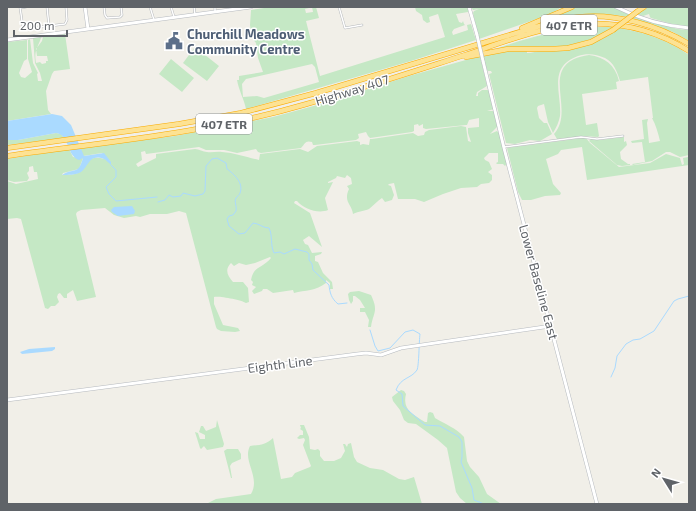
<svg xmlns="http://www.w3.org/2000/svg" width="696" height="511" font-family="'Exo 2',sans-serif">
  <rect width="100%" height="100%" fill="#f1efe8"/>
  <path fill="#c5e8c5" fill-rule="evenodd" d="M271 7H309V8L305 9 306 13 313 12 312 7H316L319 18 306 21 320 76 445 37 438 14 429 17 430 22 427 23 423 20 422 15 416 11 415 7H468V12L456 14 459 22 462 23 463 21 464 24 465 25 454 29 452 32 453 35 468 30 467 25 471 24 476 40 411 61 246 109C244 99 239 91 237 80H239V76L263 72 258 58 256 43 252 38 250 25 251 10ZM312 64 315 67 319 82 264 98 257 96 243 97 242 84 246 79Z
    M471 7H568L561 10 560 8 551 14 479 39 473 13 474 11 479 9 473 10Z
    M577 7H613L630 15 628 17C599 12 573 14 545 21Z
    M648 7H689V27L672 24 651 18 650 17 649 14 643 16 637 14Z
    M634 17 678 29 689 30V41L673 32 632 18Z
    M588 27H611V29L592 39 567 46 498 48C527 38 557 30 588 27Z
    M619 28C643 32 669 40 689 55V155L680 157 670 152H666L652 161 633 165 632 164 645 162 642 142 632 143 631 141 644 139 642 120 648 119 647 123 649 143 660 141C658 133 656 125 652 118H653L648 77 620 81C617 71 614 63 605 58 596 54 587 53 578 56 547 67 562 94 560 116 559 122 556 128 553 133L548 122 544 104 538 106 537 108 539 118 544 123H547L552 134 540 141 530 140 515 144 506 143 489 74 492 73 491 71H488L487 70 483 55 511 50H527V53C532 53 537 51 543 51 571 51 596 46 619 28Z
    M65 34 70 69 54 71 52 74 46 91 48 110 51 114 7 121V42L27 40V59L24 61 19 73 21 77 25 78 32 72 28 59V40L30 39 33 63 38 73 37 74 38 81H42L40 73 35 63 33 38 40 37 41 38C37 49 34 51 36 63L40 62 42 64 46 63V61H48L47 56H37L36 49 42 41 43 37Z
    M195 47 219 66 207 81 183 63Z
    M589 55C605 57 615 65 619 81L616 82 617 89 582 94 586 125 597 123 599 136 598 137 583 136 557 139 554 134C577 109 535 63 589 55Z
    M480 56 487 86 477 92 476 96H478V93L482 90H489L494 109 487 111H494L498 126 490 134 497 131 500 134 507 163 505 166 503 164H497L496 163 498 162V153H489L484 158 485 160 489 162 492 169 488 172 492 175V180L489 183 481 184 477 187 461 188 443 194 424 202 415 199H398L394 183 389 184 388 185 391 186 394 195 392 200 385 202 382 198C377 201 374 205 369 209 364 211 359 211 353 214 352 204 343 202 349 189L347 186 352 184 351 178 347 175 345 178 337 176 336 178 328 182V183L333 182 325 198 328 210C318 214 304 209 297 201H295L294 203 310 213 322 247 309 236 303 240 305 244 308 245 312 253 322 252 321 254 315 256V261L318 262 323 273 332 282 333 289H330V283L326 280V283C316 291 305 290 294 293L293 290 273 293 267 289H263L262 291 254 294 252 291 256 287 252 285 253 282 251 280C254 265 262 269 271 258L270 257 255 263 246 265 239 263 234 266 231 263C224 270 228 276 233 282H243L248 288 249 302 246 303C241 300 220 296 214 297V304L223 325 238 328 240 331 235 332 221 331 217 329 216 327 186 213 179 211 167 214H150L140 217 136 216 124 218 114 215 105 208 81 210 77 212 76 214 96 297 77 301 73 290 67 294V298H64L60 293 58 294 57 297 59 302 55 306H51L48 309 45 308 21 219 17 218 7 219V181L16 184 38 179 37 172H34L33 166 29 167V171L27 173 29 178 27 181 14 182 7 180V159L69 149 73 157 83 158 79 169 63 173 62 175C68 175 77 175 81 171 86 168 87 159 94 158 99 157 105 159 110 161L102 153 83 156 80 148 175 136 273 117 321 104 409 76ZM479 118V127L468 128V133L471 142 468 141 466 127 461 126 429 130 425 132 424 135 418 136 413 133 372 139H370L369 145 363 144 360 145V142L357 141 317 146 308 152 300 149 260 154 259 160C246 157 235 153 222 152 217 151 212 153 207 152 203 152 199 149 195 149L156 154V158L138 167 136 164 142 160 141 152 145 151 146 154 199 147 206 150H224L237 153 256 149 258 152 261 153 301 148C305 144 305 140 312 142L313 145H315L356 140 359 138 358 134 366 132 368 136 370 138 412 132 414 131V125L418 124 419 126 423 124V128L426 129 466 125H467L469 120Z
    M171 59 194 78 182 92 159 74Z
    M56 133 61 134 64 138 7 145V140H18Z
    M624 137V142L626 141 627 145 620 152 621 159 628 164H630V165L622 166 617 165 589 141 591 139 600 140Z
    M583 138H586L590 143 619 167 650 163 666 154 680 158 682 165 684 164 683 158 688 157 689 165 587 180 582 147 561 150 558 154 546 159 553 184 561 193 560 195 545 196 531 200H522L518 192 507 148Z
    M359 291 371 295C379 312 373 312 371 327H368L369 320 365 312H360V308H365L360 300 355 296H353V301L351 304 349 300 348 294 350 292Z
    M401 390 404 391 406 394C402 410 413 414 425 422H427L428 413 430 412 433 413 435 418C445 424 456 428 464 437L467 461 470 467 479 477 487 494 501 504H467L460 498 456 492 447 448 438 440 416 424 408 423 404 420 400 410 393 401 392 397Z
    M217 420 224 444 223 447 207 450 204 446 201 449 200 448 195 432 198 433 200 439H205V435L199 432 201 426H203L206 431 216 427Z
    M300 425H304L309 437 310 449 315 450 318 449 320 451V456L324 461H334L341 458 345 451 343 444H345L347 447 348 444 351 443 354 457 357 462 370 468 383 470 399 479 405 480 414 477 422 504H206L216 499 251 494C261 477 242 461 250 446 259 445 266 445 273 438L281 479 292 477 295 473 310 467 311 466 303 445 305 440 304 438 299 439 297 438 300 435H303V431L300 429 301 428Z
    M227 449H238L241 454V459L232 463 230 466 232 478H231L224 451Z"/>
  <path fill="#aadaff" d="M52 114 62 116 71 125 84 156 104 153 111 162V165C109 163 106 160 104 159 89 153 89 166 81 172 76 175 68 175 62 175 74 167 78 176 83 158L79 160C66 155 70 135 56 133L18 140H7V121Z
    M132 206 135 211 134 214 118 216 112 212 111 210 114 207Z
    M55 347V349L52 351 22 354 20 352 29 349Z"/>
  <g fill="none" stroke-linecap="round" stroke-linejoin="round">
    <path stroke="#aadaff" stroke-width="1" d="M111 165 116 170V177L106 187 109 194 116 201 157 197
      M158 202 165 200 169 195 173 197 181 196 183 193 195 196 203 194 205 191 206 166 212 159 217 158 226 163 227 169C234 174 244 183 240 193 240 195 237 196 236 198 234 202 237 206 236 211L233 215 229 216 227 219 229 226 239 234 245 233 253 223C258 223 263 228 269 228 273 236 270 245 274 253L280 252 284 254 295 249 307 252 309 254V260L312 264 313 270 329 285C330 293 331 298 338 304L347 303
      M370 330 375 346 378 351 390 348 405 332 413 330 420 334C419 341 419 366 417 370 411 379 401 377 396 390L402 394 403 406 425 425 440 426 459 437 462 442V457L461 462 472 488 474 500 484 504
      M611 377 615 368 617 356 626 344 633 340 640 339 654 331 674 301 678 299 689 296"/>
    <g stroke="#b5b8bc" stroke-width="2.5">
      <path id="street" d="M20 7 23 28 25 29 65 24 67 20 66 7
        M47 7 49 26
        M104 7 105 15 107 18 120 17 122 15 121 7
        M150 7 154 20
        M171 7 174 17
        M194 7 195 14
        M215 7V12
        M339 7 345 28 362 25
        M20 8 26 7
        M504 147 581 137 597 139 623 136"/>
    </g>
    <g stroke="#b6babf" stroke-width="4">
      <path id="secondary" d="M85 7 88 29
        M469 7 477 35
        M616 7C638 18 665 26 689 28
        M7 40 251 7
        M483 61 504 148 597 504
        M7 400 357 354 366 353 381 355 401 348 551 326"/>
    </g>
    <g stroke="#f9ab00" stroke-width="5.5">
      <path id="highway" d="M638 11 644 7
        M522 28 572 7
        M466 57 508 49H552L568 48 591 42 613 30
        M7 148 179 124 241 113 316 93 543 25C555 22 567 18 579 17 616 13 657 25 689 44
        M7 156C106 142 207 133 303 105 358 90 412 72 465 55 501 43 541 27 578 24 617 21 656 30 689 51"/>
    </g>
    <use href="#street" stroke="#fff" stroke-width="1.5"/>
    <use href="#secondary" stroke="#fff" stroke-width="3"/>
    <use href="#highway" stroke="#fde293" stroke-width="4.5"/>
    <g stroke="#b6babf" stroke-width="4" stroke-linecap="butt">
      <path id="secondary-bridge" d="M477 35 483 61"/>
    </g>
    <g stroke="#f9ab00" stroke-width="5.5" stroke-linecap="butt">
      <path id="highway-bridge" d="M613 30 638 11"/>
    </g>
    <use href="#secondary-bridge" stroke="#fff" stroke-width="3"/>
    <use href="#highway-bridge" stroke="#fde293" stroke-width="4.5"/>
  </g>
  <defs>
    <g id="civic-bare" transform="scale(1.38)"><path d="M-.6-6.5H3V-4.5H.6V-3L4-1V1h2V6H-6V1h2V-1L-.6-3ZM-1.2 2.5V6h2.4V2.5Z" fill="#5c6f8a" stroke="#fff" stroke-width="2.5" paint-order="stroke"/></g>
  </defs>
  <g fill-rule="evenodd">
    <use href="#civic-bare" x="174" y="41"/>
  </g>
  <g text-anchor="middle" dominant-baseline="central" stroke-width="3" stroke-linejoin="round" paint-order="stroke">
    <g fill="#fff" stroke="#8f9295" stroke-width="1">
      <rect x="541" y="15" width="56" height="20" rx="3"/>
      <rect x="196" y="114" width="56" height="20" rx="3"/>
    </g>
    <g font-size="12" font-weight="bold" fill="#5f6368">
      <text x="569" y="25">407 ETR</text>
      <text x="224" y="124">407 ETR</text>
    </g>
    <g font-size="13" font-weight="bold" fill="#4e5e75" stroke="#fff" text-anchor="start">
      <text x="187" y="34">Churchill Meadows<tspan x="187" dy="15">Community Centre</tspan></text>
    </g>
    <g font-size="13" fill="#5f6368" stroke="#fff">
      <text transform="translate(352 90) rotate(-17)">Highway 407</text>
      <text transform="translate(539 282) rotate(75)">Lower Baseline East</text>
      <text transform="translate(280 364) rotate(-7)">Eighth Line</text>
    </g>
  </g>
  <rect width="696" height="511" fill="none" stroke="#5f6368" stroke-width="16"/>
  <g transform="translate(664 479) rotate(307)" stroke="#ffffff" stroke-width="3" paint-order="stroke">
  <path d="M0-3L7 15L0 10L-7 15Z" fill="#5f6368"/>
  <text y="-6" font-size="11" font-weight="bold" text-anchor="middle" fill="#5f6368">N</text>
  </g>
  <path d="M14 30v6h53v-6" fill="none" stroke="#5f6368" stroke-width="2"/>
  <text x="20" y="30" font-size="12" fill="#5f6368" stroke="#ffffff" stroke-width="3" paint-order="stroke">200 m</text>
</svg>
